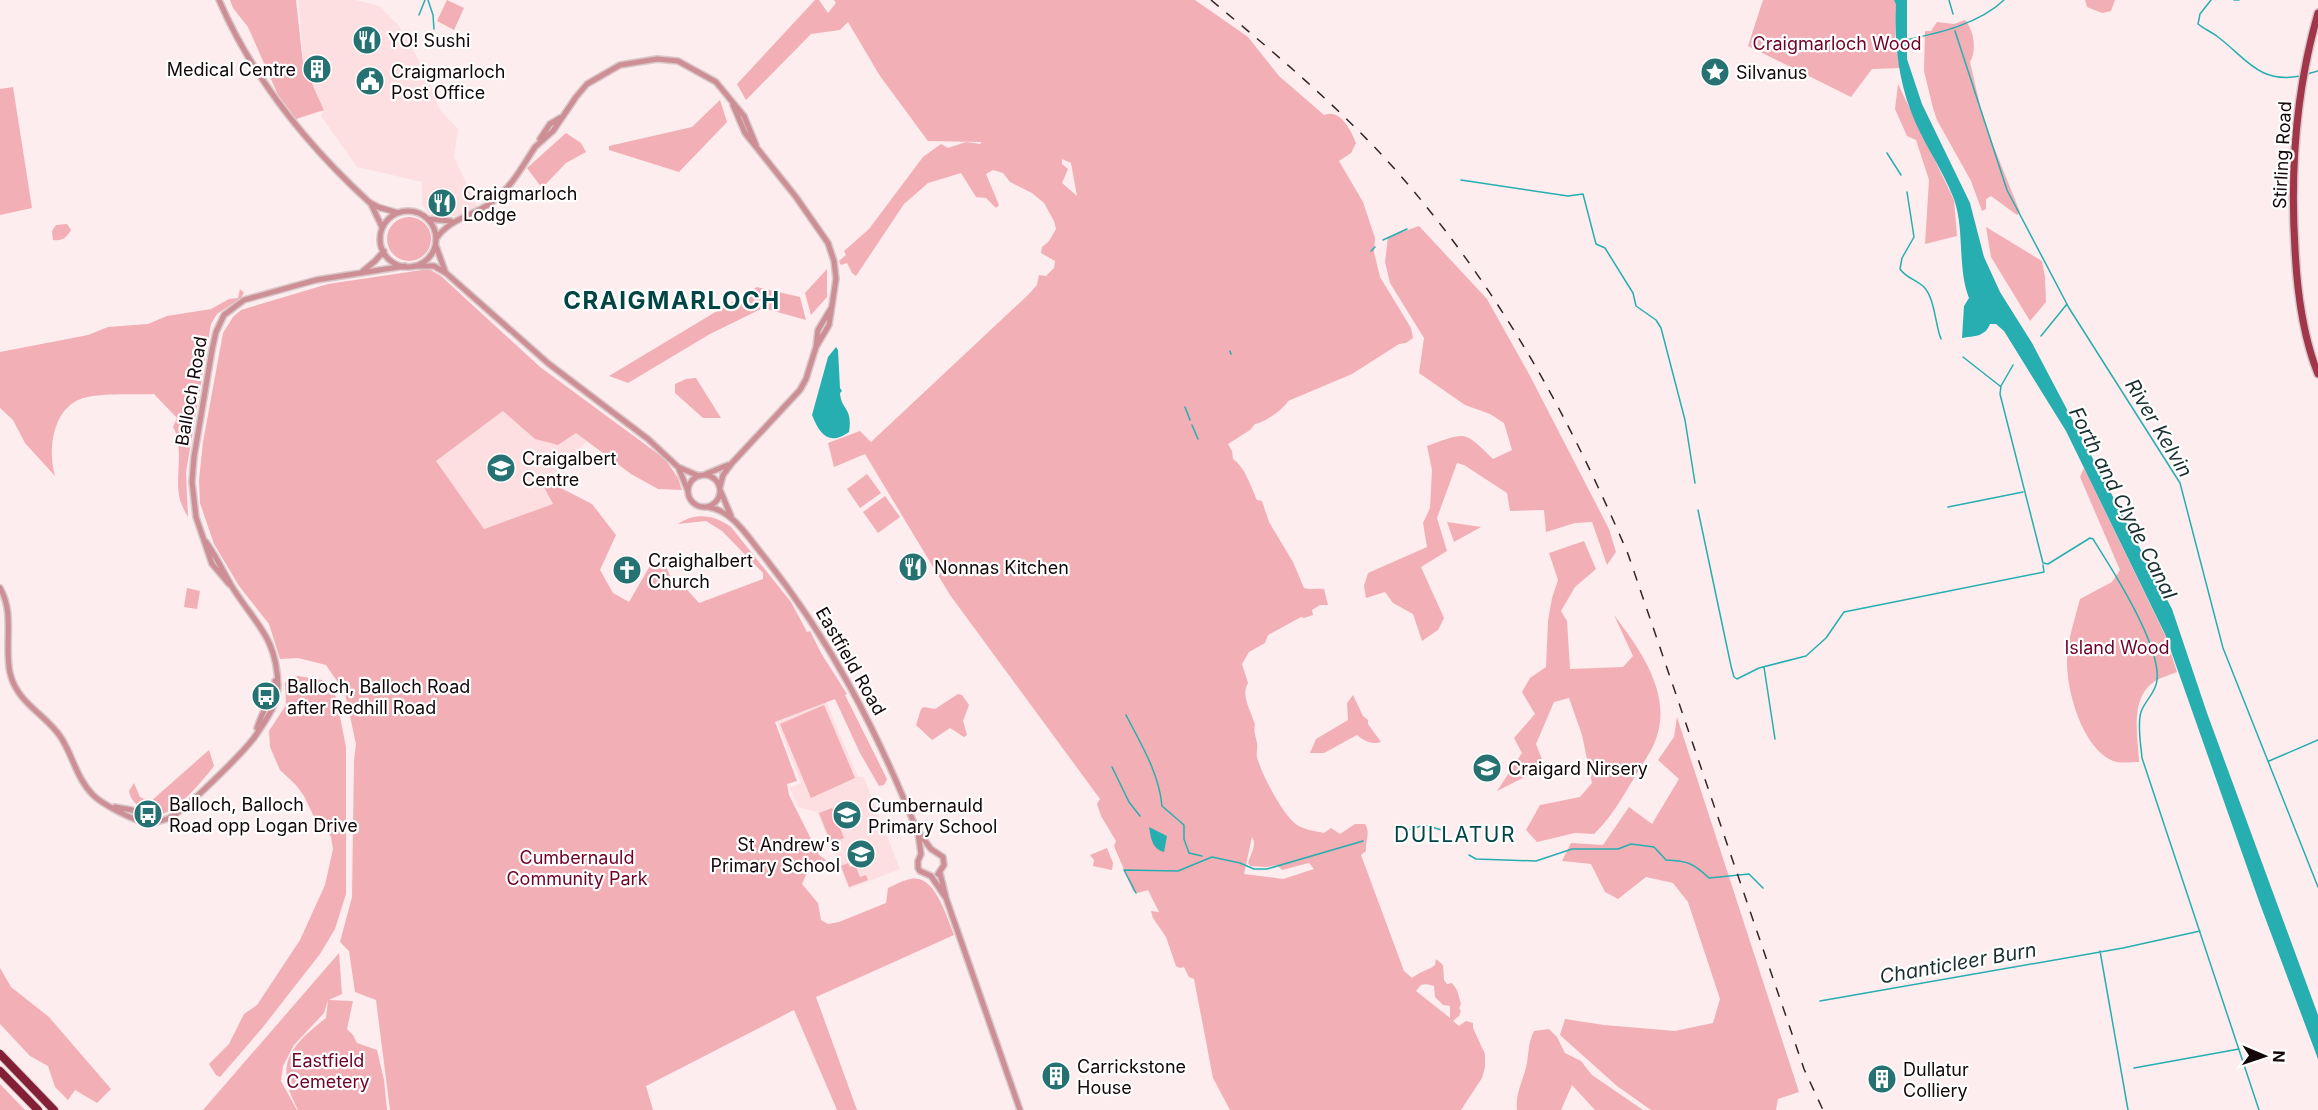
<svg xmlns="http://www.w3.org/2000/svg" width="2318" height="1110" font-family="Inter,sans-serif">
  <rect width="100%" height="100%" fill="#fdedee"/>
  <path fill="#fddfe1" d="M299 0H356L379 6 399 26 425 71 440 110 458 129 454 157 478 208 462 215 444 217 429 214 422 204V182L357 167 321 116 324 109 303 64Z
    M503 411 535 439 576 433 587 441 555 476 553 484 544 487 553 504 484 529 436 461Z
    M826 702 858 777H863L865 780 900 869 849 889 817 812 798 807 790 788 801 783 777 722Z"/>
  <path fill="#f2afb6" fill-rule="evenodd" d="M230 0H296L303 64 324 110 296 119 278 95 248 27 233 8Z
    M447 0 464 8 454 30 437 21Z
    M815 0H819L828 13 836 3 834 0H1195L1248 37 1279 76 1324 115C1340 108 1351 130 1356 143L1351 153 1339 161 1363 202 1375 238 1374 252 1380 277 1411 328 1413 338 1406 343 1399 344 1352 374 1288 401C1285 408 1263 424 1255 424L1250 430 1228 444 1232 451 1233 459C1245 467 1251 487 1257 500L1262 501 1269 522 1293 562 1304 588C1311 590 1317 588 1324 589L1328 605H1320L1312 610 1313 615 1304 618 1301 617 1268 635 1265 643 1249 652 1242 664 1248 683C1240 696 1252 712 1255 725 1253 731 1256 737 1257 743 1258 748 1256 753 1257 757 1261 773 1283 816 1297 825 1305 830 1315 831 1324 833L1331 828 1340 834 1355 824H1365C1371 833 1365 841 1366 851L1361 855 1404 971 1412 978C1419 972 1431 969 1435 965L1436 959 1443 965 1444 980 1447 984 1452 983 1457 990 1461 1004 1459 1008 1461 1011 1459 1016 1453 1021 1459 1026 1466 1021 1473 1023V1028L1485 1054V1067L1482 1078 1461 1110H1230L1213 1078 1194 979 1189 977 1184 967 1180 968 1176 966 1166 937 1153 918 1151 911 1159 912 1148 890 1138 893 1133 891 1114 846 1116 841 1101 816 1097 804 1100 799 950 595 865 454 834 467 828 443 860 431 871 442 1028 295 1037 285 1039 275 1046 276 1054 268 1055 261 1041 253 1042 247 1049 241 1056 229 1054 221 1044 203 1032 193 1010 182 1003 173 993 170 986 174 999 205 996 208 986 198 976 197 961 173 928 183 904 204 856 276 852 273 847 263 841 265 839 261 846 255 844 251 869 229 923 157 941 144 948 148 966 142 980 144 982 142 928 141 880 76 848 22 840 30 811 34 746 100 737 84ZM1062 159 1071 163 1077 196 1062 183 1068 169 1062 164ZM1252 837C1257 845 1251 854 1248 863L1250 866 1266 867 1277 865 1282 870 1309 863 1314 869 1283 879 1244 874ZM1426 984 1434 986 1435 997 1443 1005 1450 1006V1018L1416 991 1421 985Z
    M1763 0H1894L1896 5 1895 45 1900 68 1872 69 1851 97 1748 46Z
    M2085 0H2115L2111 11 2102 13 2087 7Z
    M1965 20C1974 30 1977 50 1970 62L1981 110 1993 145 2020 212 2017 215 1991 196 1986 199V209L1982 211 1971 181 1937 120 1933 108 1924 71 1925 31H1931L1937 22 1954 24Z
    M1898 84 1954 200 1957 236 1925 244 1929 180 1916 140 1907 136 1895 109Z
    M13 87 32 208 0 215V89Z
    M720 100 727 122 679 172 609 150V146L692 127Z
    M566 133 581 143 586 152 566 163 542 188 527 168Z
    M387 239a22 22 0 1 1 44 0a22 22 0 1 1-44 0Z
    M67 224 71 230C66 238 63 241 53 240L52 231 56 225Z
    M1419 226 1487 299 1529 374 1609 529 1616 552 1607 565 1592 522 1575 523 1546 532 1544 510 1510 511 1507 493 1464 465 1457 463 1437 518 1447 551 1421 567 1444 618 1438 630 1422 641 1413 614 1393 603 1385 592 1366 598 1364 586 1368 573 1427 547 1423 523 1430 508 1432 470 1427 446C1467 432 1463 430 1493 459L1512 450 1504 423 1490 414 1465 405 1419 373 1424 338 1390 283 1385 262 1388 237Z
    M1986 227 2042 261 2045 277 2046 302 2030 321 1991 257Z
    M429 269 441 276 540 367 665 459 678 478 682 490 658 489 631 474 576 433 558 445 535 439 503 411 436 461 484 529 553 504 544 487 553 484 592 504 616 535 600 570 613 593 629 602 650 566 664 562 670 576 682 584 699 603 763 579V573L722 531 706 521 678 524C696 512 714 515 731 527L791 602 807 632 810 631 821 653 847 694 845 695 887 779 884 785 879 786 860 753 835 699 775 722 797 781 787 784 789 795 819 855 826 860 806 875 802 884 818 903 821 920 828 924 839 922 886 903 888 888C895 885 903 880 911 879 935 874 947 918 954 935L816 997 857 1110H837L794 1010 646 1086 653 1110H390L376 1000 355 992 349 951 340 942 352 897 354 760 356 744 345 693 326 665 298 658 280 659 269 624 239 586 214 544 200 503 199 480 203 442 223 333 233 317 241 310 328 284Z
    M827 269V297L811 315 805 293Z
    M757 287 800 297 806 320 763 308 710 334 628 383 609 376Z
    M240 289 244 293 241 298 217 314 211 324 186 472 188 517C185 512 182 506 180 500 174 477 185 448 173 427L177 418 154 394C133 395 108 393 87 397 53 404 47 449 55 476L25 443 13 420 0 408V352L88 335 108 327 148 324 167 316 211 309 229 299 238 298Z
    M696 378 721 418H703L675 393V384L686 379Z
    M2084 468 2165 635 2177 672C2170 675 2162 677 2155 681 2129 698 2138 736 2139 762 2130 762 2118 764 2111 760 2082 746 2067 692 2067 662 2067 641 2075 619 2080 599L2112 582 2120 570 2080 477Z
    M867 474 881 493 860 508 847 489Z
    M885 496 900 517 878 533 863 512Z
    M1447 522 1481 527 1454 542Z
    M1584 541 1596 569 1575 587 1561 611 1567 621 1570 669 1623 667 1633 656 1614 615C1641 651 1676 698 1653 746 1648 757 1640 767 1634 778 1622 798 1611 818 1594 834L1575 833 1537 842 1526 830 1540 805 1580 797 1592 783 1582 735 1569 698 1554 702 1536 744 1545 767 1497 791 1522 753 1514 738 1535 714 1522 692 1530 678 1546 667 1548 621 1552 598 1558 580 1549 553Z
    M187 588 200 591 197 609 184 607Z
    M298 676 322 680 330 686 336 697 346 747V894L335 929 320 954 263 1027 220 1077 216 1075 209 1064 229 1044 244 1014 257 1005 300 940 325 885 333 849 331 837 325 828 316 821 304 796 296 785 280 770 270 747 269 731 286 705 285 683 289 678Z
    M958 694 962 695 969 705 963 721 967 735 964 737 950 728 932 740 916 725 921 709 924 707 935 709Z
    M1353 695 1363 716 1368 720V724L1381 742C1372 745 1364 741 1357 735L1324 753H1310L1316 739 1348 720 1347 703Z
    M824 705 855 778 811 798 780 724Z
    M1677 717 1799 1092 1778 1099 1776 1110H1651L1617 1086 1560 1035 1565 1019 1604 1025 1675 1031 1713 1023 1720 999 1688 902 1673 883 1646 877 1618 899 1605 892 1591 864 1562 861 1571 843 1603 845 1629 807 1652 824 1679 779 1658 760 1674 737Z
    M209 750 214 766C204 779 176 813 159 815 153 816 147 813 142 809 136 804 130 799 129 791L134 783 140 797 150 802Z
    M832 808 844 838 839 840 841 845 833 848 819 813Z
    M1107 848 1113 863 1112 870 1093 866 1094 860 1090 855Z
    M848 863 850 867 855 865 860 877 866 875 868 880 849 887 841 866Z
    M339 953 342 994 329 1000 353 1001 347 1029 353 1035 357 1043 377 1050 384 1080 387 1110H298C274 1065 289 1047 326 1018L328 1000 324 1013 294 1045 283 1066 281 1081 297 1110H203Z
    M0 968 11 987 49 1017 111 1089 97 1103 75 1090 68 1100 55 1087 48 1066 30 1056 0 1024Z
    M1549 1029 1557 1037 1565 1053 1581 1061 1592 1075 1643 1110H1595L1572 1085 1561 1110H1517C1515 1093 1524 1079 1527 1063 1529 1051 1528 1043 1534 1031Z
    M0 1084 25 1110H0Z"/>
  <path fill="#26aeb0" d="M1894 0H1907V59L1922 104 1970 203 1984 257 2000 292 2032 343 2172 609 2207 713 2318 1015V1059L2260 904 2165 634 2066 431 2004 331 1996 324H1990C1985 337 1974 336 1962 338L1964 306 1969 298C1957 267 1965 231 1954 199 1942 168 1921 140 1910 109 1898 76 1894 40 1896 5Z
    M836 347 838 350 840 388 842 391 840 393C841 410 853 407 849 432 829 446 820 435 812 415L828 357Z
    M1149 827 1167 836 1164 852C1152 849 1151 838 1149 827Z"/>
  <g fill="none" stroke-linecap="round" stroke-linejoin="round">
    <path stroke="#26aeb0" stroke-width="1.5" d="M428 0 433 15 434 29
      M1949 0 1953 14
      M2211 0 2200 14 2198 24C2204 29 2212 32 2218 37 2246 58 2259 84 2300 76
      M2234 0H2239
      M419 15 425 0
      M1955 31 2007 190 2069 308 2180 483 2223 648 2318 887
      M1906 40C1939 33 1979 24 2004 0
      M2307 74 2318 71
      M1887 153 1901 175
      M1461 180 1568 196 1583 194 1596 244 1605 248 1633 293 1636 306 1656 320 1661 328 1685 420 1695 483
      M1907 192 1914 237 1902 258 1900 269C1906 278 1917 280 1924 287 1935 299 1935 324 1941 339
      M1383 240 1407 229
      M1371 251 1375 247
      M2041 336 2067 304
      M1230 351 1231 354
      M1963 357 2000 386
      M2013 365 2001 386 2000 394 2043 563 2048 564 2090 538 2093 539C2112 569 2161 645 2157 680 2156 693 2145 700 2141 712 2137 725 2141 745 2142 758L2259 1110
      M1185 407 1190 420
      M1192 425 1198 439
      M1948 507 2023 492
      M1698 510 1731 666 1734 677 1737 679 1759 668 1806 656 1826 638 1844 612 2044 572 2043 565
      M1764 667 1775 739
      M1126 715C1141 744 1159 773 1162 806L1184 825V839L1189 853 1202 856
      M2269 761 2318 740
      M1112 767 1129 802 1140 816
      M1409 830 1424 825 1442 830
      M1469 855 1476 859 1536 861 1572 849H1618L1631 844 1654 847 1666 860C1688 861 1693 863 1709 878L1749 874 1763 888
      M1136 893 1124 870 1178 871 1212 857 1240 863 1254 869H1267L1363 841
      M2100 951 2128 1110
      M1820 1001 2123 948 2200 931
      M2134 1068 2239 1049"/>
    <g stroke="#d8c8c9" stroke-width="8">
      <path id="tertiary" d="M219 0C253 79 306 144 369 202L378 207 398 213
        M733 105 745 133 796 197 828 243 834 261 836 279 829 325 816 347
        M540 139 550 124 560 118
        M535 147 553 131 576 97 587 84 620 65 657 59 678 61 716 82 744 116 756 145
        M371 204 382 227
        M380 239a28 28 0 1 1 56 0a28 28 0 1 1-56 0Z
        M428 219 451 221
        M436 239C449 219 472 216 491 203 511 188 522 167 535 147
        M436 246 445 271
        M414 266H434L446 273 549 364 648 439 678 467 699 476
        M363 271 375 261 384 251
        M679 469 688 491
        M706 474 728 465
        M688 491a16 16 0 1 1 32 0a16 16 0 1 1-32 0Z
        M720 487 723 475 732 463 800 390 806 379 816 347 818 330 830 310
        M721 492 731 516
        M708 507C733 511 747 536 762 554 831 640 877 731 918 833L921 854 918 861V868L920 871 931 876 946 898
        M229 584 212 564 196 517 192 482 194 457 212 350 216 332 224 315 244 300 316 280 405 266
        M0 588C15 613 4 646 10 673 17 703 44 713 60 736 73 755 76 778 93 795 102 804 132 820 145 822 152 823 161 821 167 819 183 813 246 750 256 735 266 720 278 704 278 686 277 636 254 623 231 585 223 571 216 556 206 542
        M257 728C262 712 272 698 275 681
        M115 807 132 810 154 821
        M919 833 931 849 943 857 944 865 938 874
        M940 873 946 898 1020 1110"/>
    </g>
    <g stroke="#d8c8c9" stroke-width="10">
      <path id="primary" d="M2318 13C2296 90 2290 169 2295 249 2297 291 2302 334 2318 374"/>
    </g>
    <g stroke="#d8c8c9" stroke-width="10">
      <path id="motorway" d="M0 1054 54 1110
        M0 1071 38 1110"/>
    </g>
    <use href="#tertiary" stroke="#cd8f95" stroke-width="5"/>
    <use href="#primary" stroke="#a1354a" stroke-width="7"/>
    <use href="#motorway" stroke="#831f36" stroke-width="8"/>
    <path stroke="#322527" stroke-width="1.5" stroke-dasharray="10 10" stroke-linecap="butt" d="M1211 0C1277 55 1343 110 1400 175 1501 292 1568 414 1628 554L1804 1069 1823 1110"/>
  </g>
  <defs>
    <g id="restaurant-disc" transform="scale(1.5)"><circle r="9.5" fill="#267172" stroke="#fff"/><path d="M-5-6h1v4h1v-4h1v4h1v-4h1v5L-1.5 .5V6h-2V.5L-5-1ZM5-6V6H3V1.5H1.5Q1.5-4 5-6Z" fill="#fff"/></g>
    <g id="building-disc" transform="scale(1.5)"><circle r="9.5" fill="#267172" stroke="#fff"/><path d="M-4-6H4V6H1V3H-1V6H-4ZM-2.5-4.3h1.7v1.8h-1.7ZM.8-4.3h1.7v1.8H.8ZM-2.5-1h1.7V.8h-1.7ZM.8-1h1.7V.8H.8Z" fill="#fff"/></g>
    <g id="sight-disc" transform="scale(1.5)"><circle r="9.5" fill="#267172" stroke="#fff"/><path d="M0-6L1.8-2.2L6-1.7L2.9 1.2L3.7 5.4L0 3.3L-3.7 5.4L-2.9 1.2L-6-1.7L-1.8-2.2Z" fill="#fff"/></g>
    <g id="civic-disc" transform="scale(1.5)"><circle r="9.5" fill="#267172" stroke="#fff"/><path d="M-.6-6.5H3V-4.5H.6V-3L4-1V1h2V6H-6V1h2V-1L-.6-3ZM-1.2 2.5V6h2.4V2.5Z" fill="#fff"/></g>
    <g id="school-disc" transform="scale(1.5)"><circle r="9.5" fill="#267172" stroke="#fff"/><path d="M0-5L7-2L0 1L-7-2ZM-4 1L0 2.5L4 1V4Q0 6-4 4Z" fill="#fff"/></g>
    <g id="church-disc" transform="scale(1.5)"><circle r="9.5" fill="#267172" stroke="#fff"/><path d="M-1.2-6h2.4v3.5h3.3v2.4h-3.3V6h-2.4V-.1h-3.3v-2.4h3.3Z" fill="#fff"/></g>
    <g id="bus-disc" transform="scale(1.5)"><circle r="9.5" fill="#267172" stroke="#fff"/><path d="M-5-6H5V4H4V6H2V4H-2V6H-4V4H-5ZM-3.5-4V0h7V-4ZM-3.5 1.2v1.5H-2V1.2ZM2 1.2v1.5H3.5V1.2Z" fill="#fff"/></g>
  </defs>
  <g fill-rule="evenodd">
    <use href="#restaurant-disc" x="367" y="40"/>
    <use href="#building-disc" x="317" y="69"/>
    <use href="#sight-disc" x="1715" y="72"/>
    <use href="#civic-disc" x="370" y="81"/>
    <use href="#restaurant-disc" x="442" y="203"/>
    <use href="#school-disc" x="501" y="468"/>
    <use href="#restaurant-disc" x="913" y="567"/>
    <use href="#church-disc" x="627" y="570"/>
    <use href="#bus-disc" x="266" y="696"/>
    <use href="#school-disc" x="1487" y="768"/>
    <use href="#bus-disc" x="148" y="814"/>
    <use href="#school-disc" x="847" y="815"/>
    <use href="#school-disc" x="861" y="854"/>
    <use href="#building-disc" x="1056" y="1076"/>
    <use href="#building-disc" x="1882" y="1079"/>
  </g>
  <g text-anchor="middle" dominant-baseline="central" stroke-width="4.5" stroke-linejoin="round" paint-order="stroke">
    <g font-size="18" fill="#140709" stroke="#fff" text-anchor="start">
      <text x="388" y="40">YO! Sushi</text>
      <text x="296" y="69" text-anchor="end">Medical Centre</text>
      <text x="391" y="71">Craigmarloch<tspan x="391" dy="21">Post Office</tspan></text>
      <text x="1736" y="72">Silvanus</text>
      <text x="463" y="193">Craigmarloch<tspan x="463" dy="21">Lodge</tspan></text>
      <text x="522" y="458">Craigalbert<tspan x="522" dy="21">Centre</tspan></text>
      <text x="648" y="560">Craighalbert<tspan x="648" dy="21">Church</tspan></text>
      <text x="934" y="567">Nonnas Kitchen</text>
      <text x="287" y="686">Balloch, Balloch Road<tspan x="287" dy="21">after Redhill Road</tspan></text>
      <text x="1508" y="768">Craigard Nirsery</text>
      <text x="169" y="804">Balloch, Balloch<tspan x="169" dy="21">Road opp Logan Drive</tspan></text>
      <text x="868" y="805">Cumbernauld<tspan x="868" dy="21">Primary School</tspan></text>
      <text x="840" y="844" text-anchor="end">St Andrew's<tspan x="840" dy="21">Primary School</tspan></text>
      <text x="1077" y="1066">Carrickstone<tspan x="1077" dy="21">House</tspan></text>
      <text x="1903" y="1069">Dullatur<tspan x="1903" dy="21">Colliery</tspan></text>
    </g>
    <g font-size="18" fill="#700025" stroke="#fff">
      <text x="1837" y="43">Craigmarloch Wood</text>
      <text x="2117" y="647">Island Wood</text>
      <text x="577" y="857">Cumbernauld<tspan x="577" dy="21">Community Park</tspan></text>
      <text x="328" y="1060">Eastfield<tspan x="328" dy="21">Cemetery</tspan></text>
    </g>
    <g font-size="18" fill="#140709" stroke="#fff">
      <text transform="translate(2282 155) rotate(-87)">Stirling Road</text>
      <text transform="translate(191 391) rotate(-80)">Balloch Road</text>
      <text transform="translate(851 661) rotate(60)">Eastfield Road</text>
    </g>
    <g font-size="20" font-style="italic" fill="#1a2f30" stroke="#fff">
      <text transform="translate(2159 428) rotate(59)">River Kelvin</text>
      <text transform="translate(2123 503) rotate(63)">Forth and Clyde Canal</text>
      <text transform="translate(1958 963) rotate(-10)">Chanticleer Burn</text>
    </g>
    <g font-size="21" letter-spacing="1.5" fill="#014546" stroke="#fff">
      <text x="1455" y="834">DULLATUR</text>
    </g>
    <g font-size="24" font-weight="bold" letter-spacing="1.5" fill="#014546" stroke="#fff">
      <text x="672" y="300">CRAIGMARLOCH</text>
    </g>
  </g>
  <g transform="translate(2264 1056) rotate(92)" stroke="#ffffff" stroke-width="4.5" paint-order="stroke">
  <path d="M0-4.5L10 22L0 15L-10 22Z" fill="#140709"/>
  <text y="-9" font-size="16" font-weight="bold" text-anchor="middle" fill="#140709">N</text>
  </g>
</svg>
